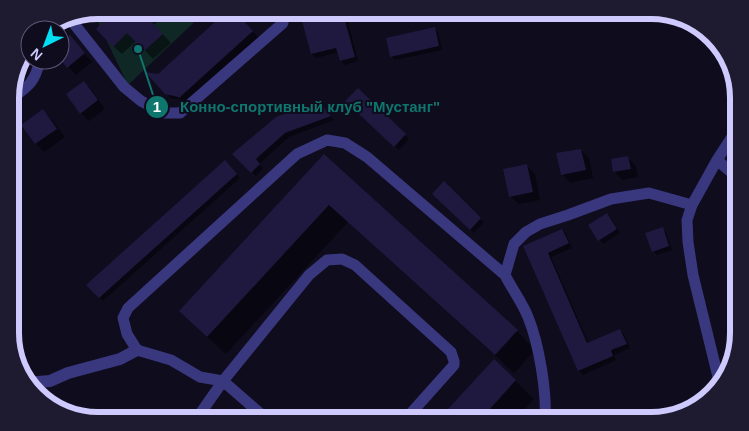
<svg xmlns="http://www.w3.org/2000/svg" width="749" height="431" font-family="Helvetica,sans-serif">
  <rect width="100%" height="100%" fill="#0f0c1e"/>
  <path fill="#0f2826" d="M97 10H207L128 85 93 12Z"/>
  <path fill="#0007" d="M107 10H192L180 21 169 10 154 25 171 43 153 59 136 41 122 54 113 46 112 15Z
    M301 10H345L358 61 345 65 341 61 339 52 316 58 312 54Z
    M391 10H408L409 19 396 21 392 17Z
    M239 17 261 40 188 105 183 100 170 98 166 93 158 75Z
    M434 28 438 32 442 50 395 60 391 56Z
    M70 37 92 62 76 75 60 57V46Z
    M17 74 22 78 11 91V86Z
    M84 83 92 91 105 109 89 121 81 113Z
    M358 90 409 139 399 150 347 101Z
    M323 108 334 120 289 137 259 164 263 168 256 176 234 155Z
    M43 111 51 119 65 137 44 152 36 144 23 125Z
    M11 143 20 158 11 164Z
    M581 150 589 158 593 178 570 183 562 174Z
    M324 156 517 331 535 350 514 373 348 222 226 354 199 330Z
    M628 158 636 166 638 177 622 180 614 171Z
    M225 162 240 178 103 301 88 285Z
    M526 165 535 174 540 200 519 204 510 196Z
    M444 183 484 222 474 233 433 194Z
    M607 215 611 218 620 233 603 244 590 226Z
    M662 228 666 232 672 250 657 255 653 251Z
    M562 230 566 234 572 248 551 257 589 344 620 331 624 334 630 348 614 355 616 360 583 375 579 371 524 247Z
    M494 361 534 399 514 421H439Z"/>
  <path fill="#1f183f" d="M105 10H153L146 16 163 34 144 51 127 33 113 47 96 29 110 15Z
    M228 10H234L253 31 179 98 178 97 165 94 145 72 158 74Z
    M299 10H342L355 57 340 61 336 48 311 54Z
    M390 10H405L406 15 391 18Z
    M435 27 439 46 390 57 386 38Z
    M70 35 85 53 67 68 60 59V44Z
    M84 81 98 100 80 114 66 94Z
    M358 88 406 134 394 147 345 101Z
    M319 102 331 116 285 133 256 159 260 164 251 173 232 154 276 117Z
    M43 109 57 129 35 144 21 125Z
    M581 149 586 170 561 175 556 153Z
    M324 154 518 330 495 355 329 205 207 337 179 311Z
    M628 156 631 169 613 172 611 159Z
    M225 160 237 174 99 298 86 285Z
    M527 164 533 192 509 197 503 169Z
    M444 181 481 218 470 230 432 194Z
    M607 213 617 229 598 241 588 225Z
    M663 227 669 246 652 252 645 233Z
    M562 229 569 243 548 253 587 343 620 329 627 344 611 350 613 356 578 371 523 246Z
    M494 359 516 380 479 421H437Z"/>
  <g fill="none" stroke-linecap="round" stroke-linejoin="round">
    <path stroke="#39377d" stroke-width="11" d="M71 20 124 87 141 101 165 113H180L283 23
      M48 30 49 28
      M11 99C29 86 35 82 40 60
      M717 160 739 179
      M505 275C512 289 522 302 528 317 539 344 547 392 545 421
      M720 385 693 275 688 242 687 220 692 205 717 160 739 126
      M195 421 223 381 309 275 327 260 342 259 355 265 451 352 454 361V365L404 421
      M269 421 223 381 200 377 171 360 137 350 127 334 123 318 128 308 297 154 327 140 345 143 367 157 505 275 514 244 526 232 540 224 568 215 611 199 649 193 692 205"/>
    <path stroke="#39377d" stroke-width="12" d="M26 383 50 381 68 373 120 359 137 350"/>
  </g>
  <path d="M0 0H749V431H0ZM98 19H651A79 79 0 0 1 730 98V333A79 79 0 0 1 651 412H98A79 79 0 0 1 19 333V98A79 79 0 0 1 98 19Z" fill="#1e1b30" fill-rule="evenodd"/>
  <path fill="none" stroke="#cecafe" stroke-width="6" d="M98 19H651A79 79 0 0 1 730 98V333A79 79 0 0 1 651 412H98A79 79 0 0 1 19 333V98A79 79 0 0 1 98 19Z"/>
  <path fill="none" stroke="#0f766e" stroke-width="2" d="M138 49L157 107"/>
  <g fill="#0f766e" stroke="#0f0c1e" stroke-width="2">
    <circle cx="138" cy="49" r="5"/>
    <circle cx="157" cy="107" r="12"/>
  </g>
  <g font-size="15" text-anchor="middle" font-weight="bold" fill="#fff">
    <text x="157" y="112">1</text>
  </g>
  <g font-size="15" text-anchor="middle" font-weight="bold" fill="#0f766e" stroke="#0f0c1e" stroke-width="4" stroke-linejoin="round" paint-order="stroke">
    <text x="310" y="112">Конно-спортивный клуб "Мустанг"</text>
  </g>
  <g transform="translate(45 45) rotate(222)"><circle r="24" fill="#0f0c1e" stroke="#5b5878"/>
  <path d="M0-4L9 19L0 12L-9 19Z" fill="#02dff2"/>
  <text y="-8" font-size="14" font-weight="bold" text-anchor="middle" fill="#cecafe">N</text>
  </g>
</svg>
